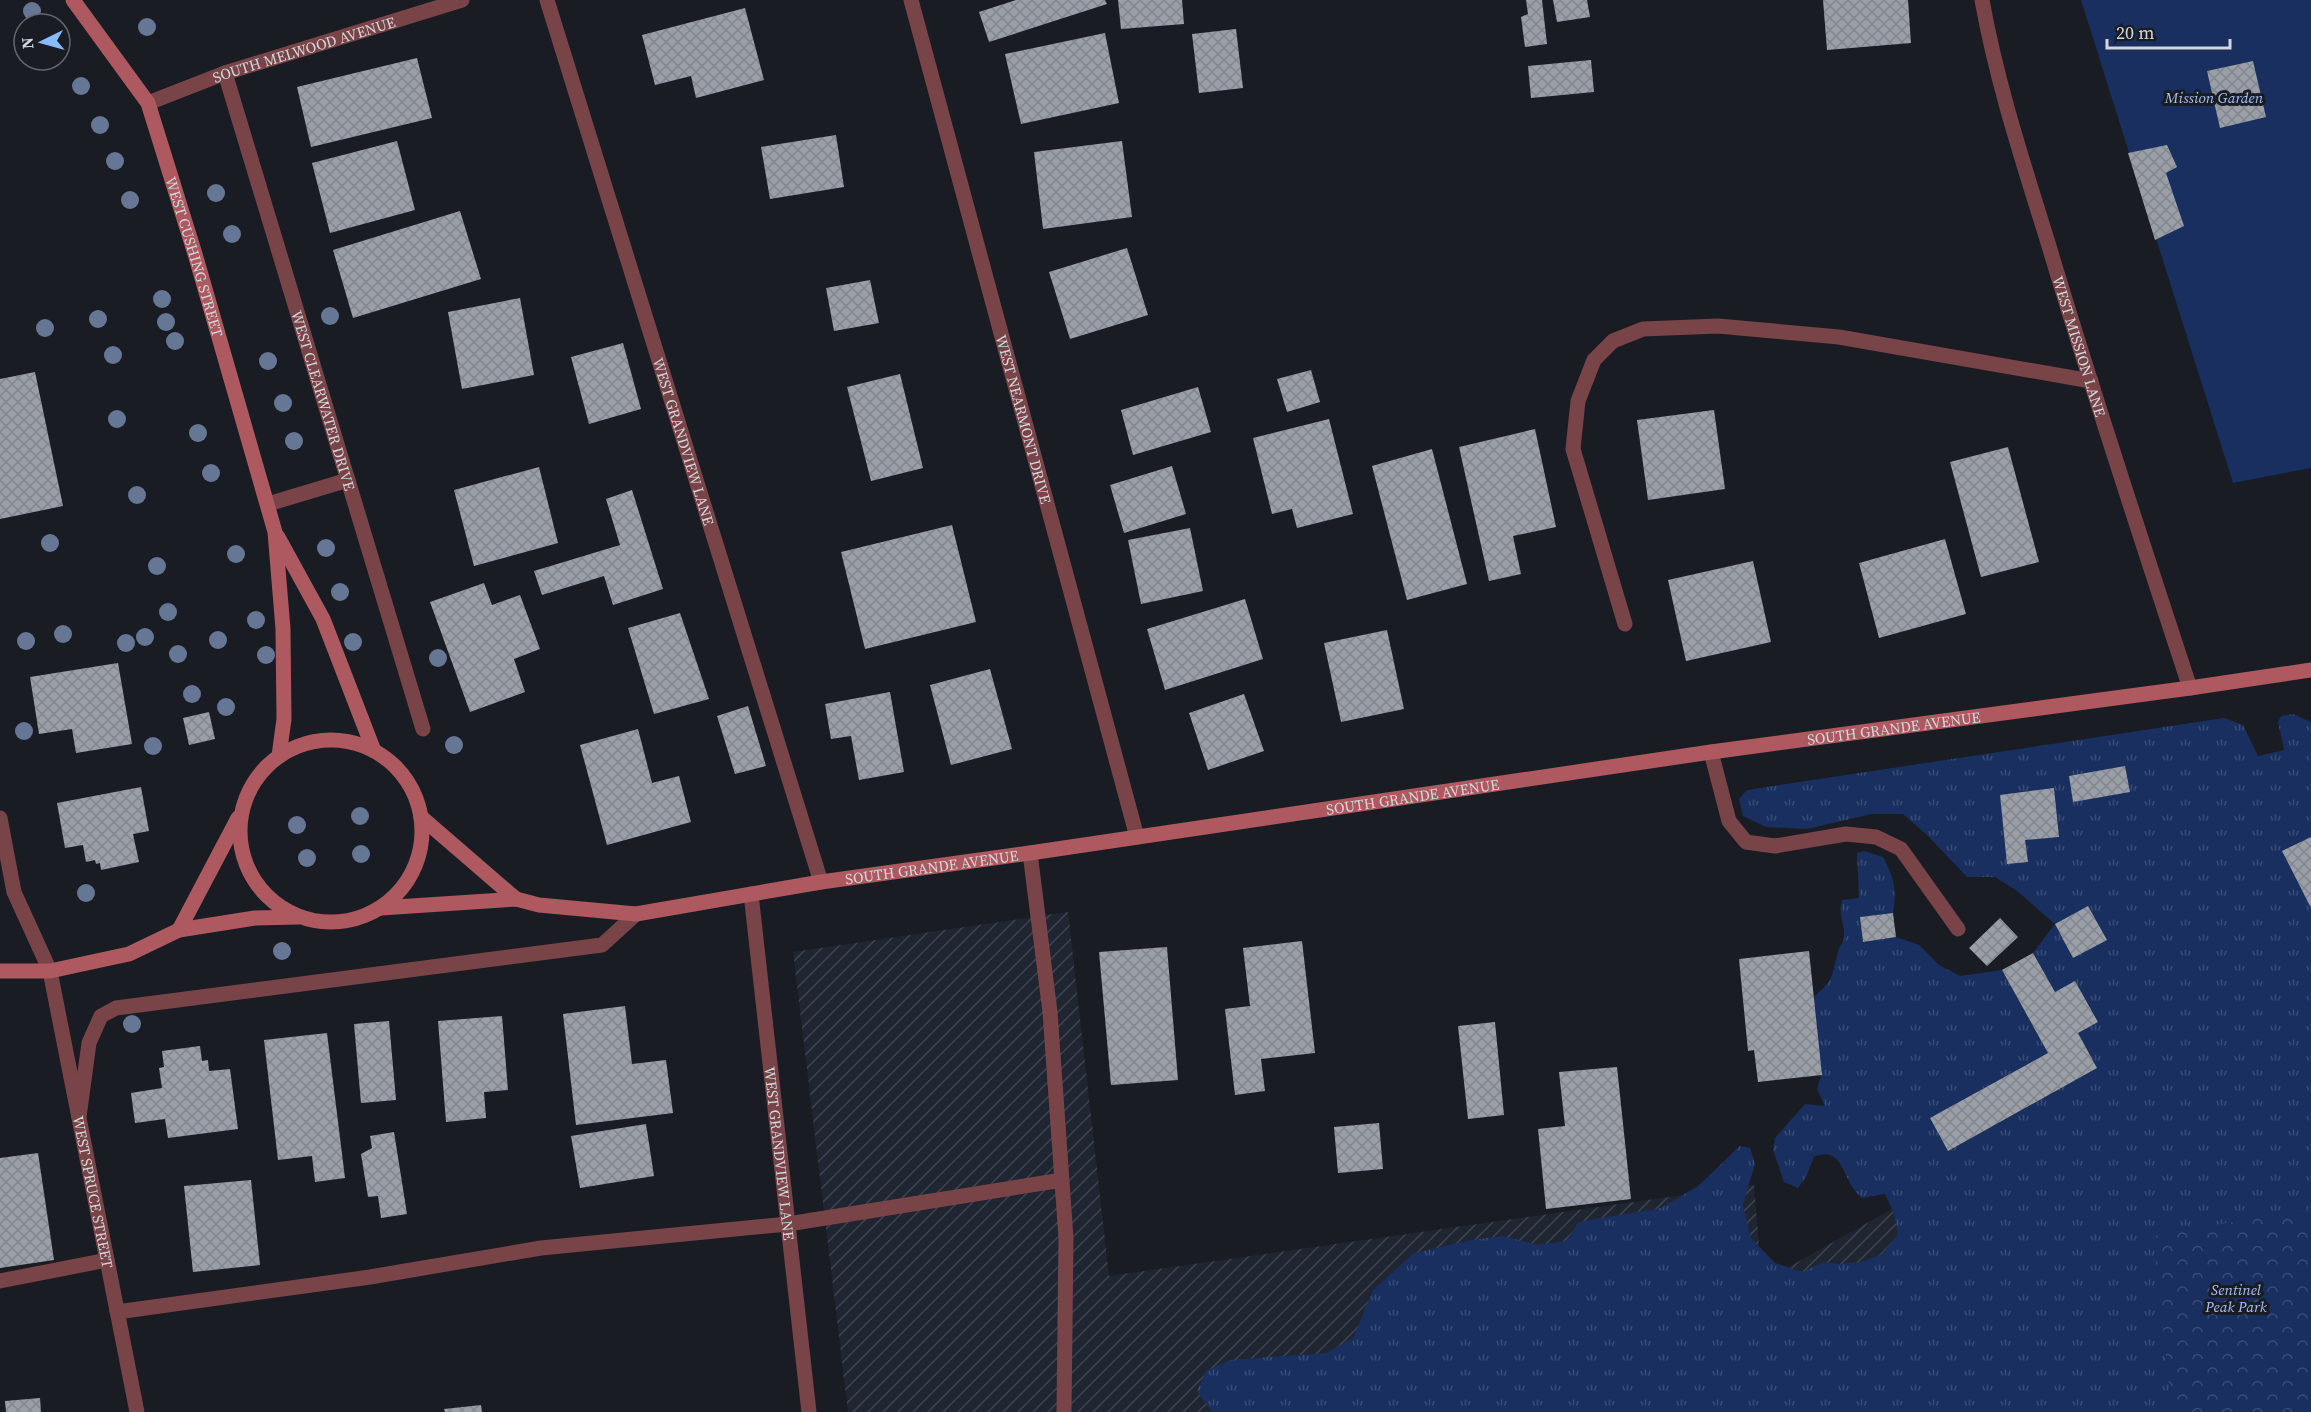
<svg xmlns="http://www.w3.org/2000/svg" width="2311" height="1412" font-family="'Source Serif 4',serif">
  <defs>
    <pattern id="industrial-furrows" width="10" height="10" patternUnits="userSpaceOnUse" patternTransform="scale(1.5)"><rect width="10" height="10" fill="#1f2531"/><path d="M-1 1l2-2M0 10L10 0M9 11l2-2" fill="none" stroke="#3f444e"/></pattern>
    <pattern id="grass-tufts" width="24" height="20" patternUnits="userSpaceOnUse" patternTransform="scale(1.5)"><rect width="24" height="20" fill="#182f5f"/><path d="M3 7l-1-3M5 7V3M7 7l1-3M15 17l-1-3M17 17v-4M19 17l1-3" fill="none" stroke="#394c75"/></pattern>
    <pattern id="park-crowns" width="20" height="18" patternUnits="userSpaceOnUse" patternTransform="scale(1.5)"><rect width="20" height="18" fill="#182f5f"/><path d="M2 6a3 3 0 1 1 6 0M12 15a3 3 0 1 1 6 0" fill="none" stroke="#394c75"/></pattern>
    <pattern id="building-cross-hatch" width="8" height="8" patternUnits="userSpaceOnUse" patternTransform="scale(1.5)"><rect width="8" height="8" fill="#999ea7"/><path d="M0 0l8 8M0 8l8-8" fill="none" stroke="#82868e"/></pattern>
  </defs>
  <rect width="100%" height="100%" fill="#191c23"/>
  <path fill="url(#industrial-furrows)" d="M1068 912 1109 1276 1754 1185 1762 1282 2160 1059 2173 1412H848L793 952Z"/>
  <path fill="url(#grass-tufts)" d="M2293 714 2311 722V1412H1212L1197 1391 1206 1371 1230 1360 1326 1353 1353 1338 1373 1290 1414 1253 1472 1240 1503 1236 1537 1245 1566 1241 1579 1222 1661 1208 1698 1186 1740 1146 1750 1148 1755 1164 1743 1205 1751 1238 1775 1263 1803 1272 1823 1262 1839 1264 1862 1262 1882 1254 1898 1234 1894 1214 1885 1194 1862 1198C1859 1195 1855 1192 1853 1188 1842 1172 1840 1146 1814 1157L1806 1177 1798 1188 1784 1182 1773 1150 1775 1138 1805 1104 1825 1106 1817 1089 1821 1075 1813 997C1836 980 1831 973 1839 949 1840 945 1844 942 1844 937 1845 924 1838 917 1842 900L1859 898 1857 853 1864 851 1883 857C1894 878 1897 889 1893 913L1860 917 1863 942 1896 937 1919 945 1939 965 1960 976 2002 970 2048 1053 1931 1118 1948 1151 2097 1068 2078 1033 2098 1021 2075 982 2055 992 2033 953 2055 924 2016 890 1995 877H1967L1928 836 1903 814H1872L1807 829 1766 827 1743 816 1739 799 1747 790 2224 718 2243 725 2258 756 2284 750 2278 722 2281 716Z"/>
  <path fill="url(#park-crowns)" d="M2311 1208V1412H2172L2153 1236Z"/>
  <path fill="#182f5f" d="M2081 0H2311V468L2233 483Z"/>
  <path fill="url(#building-cross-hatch)" d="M1016 0H1105L1107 4 989 42 979 12Z
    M1118 0H1182L1184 24 1121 29Z
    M1526 0H1542L1547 44 1525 47 1521 17 1528 14Z
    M1553 0H1587L1590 17 1557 22Z
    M1823 0H1908L1911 43 1827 50Z
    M745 8 764 80 696 98 691 76 655 85 642 35Z
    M1236 29 1243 88 1199 93 1192 34Z
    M1105 33 1119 103 1021 124 1005 54Z
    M417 58 432 118 311 147 297 87Z
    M1591 60 1594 92 1531 98 1528 66Z
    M2253 61 2266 117 2220 128 2207 71Z
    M836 135 844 187 770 199 761 147Z
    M397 141 415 210 330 233 312 163Z
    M1122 141 1132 217 1043 229 1034 152Z
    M2167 145 2177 167 2166 173 2184 226 2155 240 2128 153Z
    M460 211 481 279 353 318 333 250Z
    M1127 248 1148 315 1070 339 1049 272Z
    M870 280 879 323 834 331 826 288Z
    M520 298 534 375 462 389 448 312Z
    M623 343 641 409 589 424 571 357Z
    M1311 370 1320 402 1287 412 1277 379Z
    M35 372 63 506 0 519V379Z
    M900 374 923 468 871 481 847 387Z
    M1198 387 1211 432 1133 455 1121 410Z
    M1714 410 1725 489 1648 500 1637 420Z
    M1329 419 1353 514 1297 528 1292 509 1272 514 1253 438Z
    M1535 429 1556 527 1513 536 1521 574 1489 581 1459 447Z
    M2008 447 2039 562 1981 577 1950 462Z
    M1432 449 1467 584 1407 600 1372 466Z
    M1172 466 1186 514 1124 533 1110 485Z
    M539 467 558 543 474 566 454 490Z
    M632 490 663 589 613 605 604 576 542 595 534 571 620 545 606 499Z
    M952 525 976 622 865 649 841 552Z
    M1190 528 1203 591 1141 604 1128 540Z
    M1945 539 1966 614 1879 638 1859 563Z
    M1753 561 1771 642 1686 661 1668 580Z
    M484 583 492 605 520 595 540 649 514 659 525 692 470 712 430 602Z
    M1245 599 1263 659 1165 690 1147 629Z
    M680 613 709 699 654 714 628 628Z
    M1387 630 1404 709 1341 722 1324 643Z
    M118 663 132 744 76 753 72 729 39 734 30 677Z
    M990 669 1012 749 951 765 930 685Z
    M890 692 904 772 859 780 851 736 831 739 825 704Z
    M1244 694 1264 751 1208 770 1189 713Z
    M748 706 766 766 735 774 717 716Z
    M209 712 215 739 189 745 183 718Z
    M638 729 652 783 679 776 691 822 607 845 580 745Z
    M2125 766 2130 792 2073 802 2069 776Z
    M141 787 149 831 133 834 139 862 101 870 100 863 96 864 95 860 86 862 83 845 65 848 57 803Z
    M2054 788 2059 837 2025 840 2028 862 2007 864 2000 795Z
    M2311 837V908L2282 851Z
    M2088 906 2107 940 2073 958 2055 924Z
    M1893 913 1896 937 1863 942 1860 917Z
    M2000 918 2018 937 1987 966 1969 948Z
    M1302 941 1315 1053 1261 1059 1265 1091 1235 1095 1225 1009 1250 1006 1243 948Z
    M1167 947 1178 1080 1111 1085 1099 952Z
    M1809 951 1822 1075 1758 1082 1754 1050 1748 1051 1739 959Z
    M2033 953 2055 992 2075 981 2098 1022 2078 1033 2097 1068 1948 1151 1930 1118 2048 1053 2002 970Z
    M625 1006 632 1064 666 1060 673 1113 576 1125 563 1014Z
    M502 1016 508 1090 484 1092 486 1118 446 1122 438 1021Z
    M389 1021 396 1100 361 1103 354 1024Z
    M1495 1022 1504 1115 1468 1119 1458 1026Z
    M327 1033 345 1178 315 1182 312 1156 278 1160 264 1040Z
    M200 1046 202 1061 208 1060 209 1071 230 1069 238 1129 168 1138 165 1119 135 1123 131 1093 162 1088 159 1068 164 1067 162 1051Z
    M1617 1067 1631 1199 1546 1209 1538 1129 1565 1126 1559 1072Z
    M1379 1123 1383 1169 1338 1173 1334 1127Z
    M646 1124 654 1176 580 1188 571 1136Z
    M394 1132 407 1214 381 1218 378 1196 368 1197 361 1154 372 1148 370 1136Z
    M38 1153 54 1260 0 1268V1158Z
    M251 1180 260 1265 193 1272 184 1186Z
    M40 1398 41 1412H6L5 1401Z
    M481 1405 482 1412H445L444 1409Z"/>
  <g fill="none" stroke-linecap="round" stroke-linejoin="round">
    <path stroke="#794447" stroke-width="15" d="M1625 624 1573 449 1578 401 1594 360 1613 341 1643 329 1718 326 1839 337 2091 381
      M1711 752 1729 821 1746 842 1775 846 1846 834 1876 837 1901 849 1958 929
      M0 818 14 892 50 971
      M1030 853 1050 1012 1066 1238 1064 1412
      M0 1281 107 1260
      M117 1312 370 1277 541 1248 788 1224 1062 1180"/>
    <g stroke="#794447" stroke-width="15">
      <path id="s1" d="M547 0 821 882"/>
      <path id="s2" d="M911 0 1137 837"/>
      <path id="s3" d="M1982 0C1997 84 2024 165 2049 246 2093 394 2142 541 2190 688"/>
      <path id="s4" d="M225 73 423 729"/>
      <path id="s5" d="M148 103 225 73 462 0"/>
      <path d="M268 504 348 480"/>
      <path id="s6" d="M751 894 809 1412"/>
      <path id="s7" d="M50 971 137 1412"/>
      <path d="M79 1117 89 1043 101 1016 116 1008 602 945 636 914"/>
    </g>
    <g stroke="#ad595f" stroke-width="15">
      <path id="s8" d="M73 0 148 103 195 254 275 532 283 629 284 719 279 756"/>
      <path d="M278 537 323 619 374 751"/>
      <circle cx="331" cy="831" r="91"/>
      <path d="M421 817 516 899"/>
      <path id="s9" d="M381 908 516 899 539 905 636 914 821 882 1030 853 1711 752 2190 688 2311 670"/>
      <path d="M179 930 238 818"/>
      <path d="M0 971H50L129 954 179 930 255 918 298 917"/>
    </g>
  </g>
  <g fill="#667695">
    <circle cx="32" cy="11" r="9"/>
    <circle cx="147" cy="27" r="9"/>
    <circle cx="81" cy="86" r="9"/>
    <circle cx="100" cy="125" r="9"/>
    <circle cx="115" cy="161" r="9"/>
    <circle cx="216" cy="193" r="9"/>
    <circle cx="130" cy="200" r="9"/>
    <circle cx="232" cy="234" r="9"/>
    <circle cx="162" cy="299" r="9"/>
    <circle cx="330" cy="316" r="9"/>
    <circle cx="98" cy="319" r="9"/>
    <circle cx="166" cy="322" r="9"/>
    <circle cx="45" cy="328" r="9"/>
    <circle cx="175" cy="341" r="9"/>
    <circle cx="113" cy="355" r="9"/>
    <circle cx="268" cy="361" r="9"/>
    <circle cx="283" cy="403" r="9"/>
    <circle cx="117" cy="419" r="9"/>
    <circle cx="198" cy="433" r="9"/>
    <circle cx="294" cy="441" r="9"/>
    <circle cx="211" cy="473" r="9"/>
    <circle cx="137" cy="495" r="9"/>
    <circle cx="50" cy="543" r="9"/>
    <circle cx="326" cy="548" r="9"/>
    <circle cx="236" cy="554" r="9"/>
    <circle cx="157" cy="566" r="9"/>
    <circle cx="340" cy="592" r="9"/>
    <circle cx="168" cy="612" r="9"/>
    <circle cx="256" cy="620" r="9"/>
    <circle cx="63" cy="634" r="9"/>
    <circle cx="145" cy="637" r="9"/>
    <circle cx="218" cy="640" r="9"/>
    <circle cx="26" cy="641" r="9"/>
    <circle cx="353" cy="642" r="9"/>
    <circle cx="126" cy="643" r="9"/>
    <circle cx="178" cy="654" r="9"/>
    <circle cx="266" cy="655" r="9"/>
    <circle cx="438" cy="658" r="9"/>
    <circle cx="192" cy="694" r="9"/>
    <circle cx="226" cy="707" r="9"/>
    <circle cx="24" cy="731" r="9"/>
    <circle cx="454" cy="745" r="9"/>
    <circle cx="153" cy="746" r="9"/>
    <circle cx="360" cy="816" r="9"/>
    <circle cx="297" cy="825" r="9"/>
    <circle cx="361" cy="854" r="9"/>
    <circle cx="307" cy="858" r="9"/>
    <circle cx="86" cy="893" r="9"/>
    <circle cx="282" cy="951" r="9"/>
    <circle cx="132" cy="1024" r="9"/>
  </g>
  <g text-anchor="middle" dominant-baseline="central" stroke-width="6" stroke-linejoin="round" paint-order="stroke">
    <g font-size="15" fill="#d3d6db" stroke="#191c23">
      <text stroke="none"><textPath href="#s5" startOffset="165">SOUTH MELWOOD AVENUE</textPath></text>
      <text stroke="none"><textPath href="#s8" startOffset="288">WEST CUSHING STREET</textPath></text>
      <text stroke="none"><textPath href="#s3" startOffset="360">WEST MISSION LANE</textPath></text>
      <text stroke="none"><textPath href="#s4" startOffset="342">WEST CLEARWATER DRIVE</textPath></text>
      <text stroke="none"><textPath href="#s2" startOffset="434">WEST NEARMONT DRIVE</textPath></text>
      <text stroke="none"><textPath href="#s1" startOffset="462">WEST GRANDVIEW LANE</textPath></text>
      <text stroke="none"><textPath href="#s9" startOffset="1528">SOUTH GRANDE AVENUE</textPath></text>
      <text stroke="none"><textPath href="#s9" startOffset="1042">SOUTH GRANDE AVENUE</textPath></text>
      <text stroke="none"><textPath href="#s9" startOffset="556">SOUTH GRANDE AVENUE</textPath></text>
      <text stroke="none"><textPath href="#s6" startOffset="261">WEST GRANDVIEW LANE</textPath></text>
      <text stroke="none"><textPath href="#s7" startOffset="225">WEST SPRUCE STREET</textPath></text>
    </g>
    <g font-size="15" font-style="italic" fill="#a5c0f3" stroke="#191c23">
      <text x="2214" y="97">Mission Garden</text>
      <text x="2236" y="1289">Sentinel<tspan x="2236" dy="17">Peak Park</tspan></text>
    </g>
  </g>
  <g transform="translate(42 42) rotate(265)"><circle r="28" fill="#191c23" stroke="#63666d" stroke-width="1.5"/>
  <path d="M0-4.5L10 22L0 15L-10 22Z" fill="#88bbfc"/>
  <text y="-9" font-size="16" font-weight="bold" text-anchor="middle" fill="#d3d6db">N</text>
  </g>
  <path d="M2107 39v9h123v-9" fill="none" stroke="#d3d6db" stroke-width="3"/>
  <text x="2116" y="39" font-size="18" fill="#d3d6db" stroke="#191c23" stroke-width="4.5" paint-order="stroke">20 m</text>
</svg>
